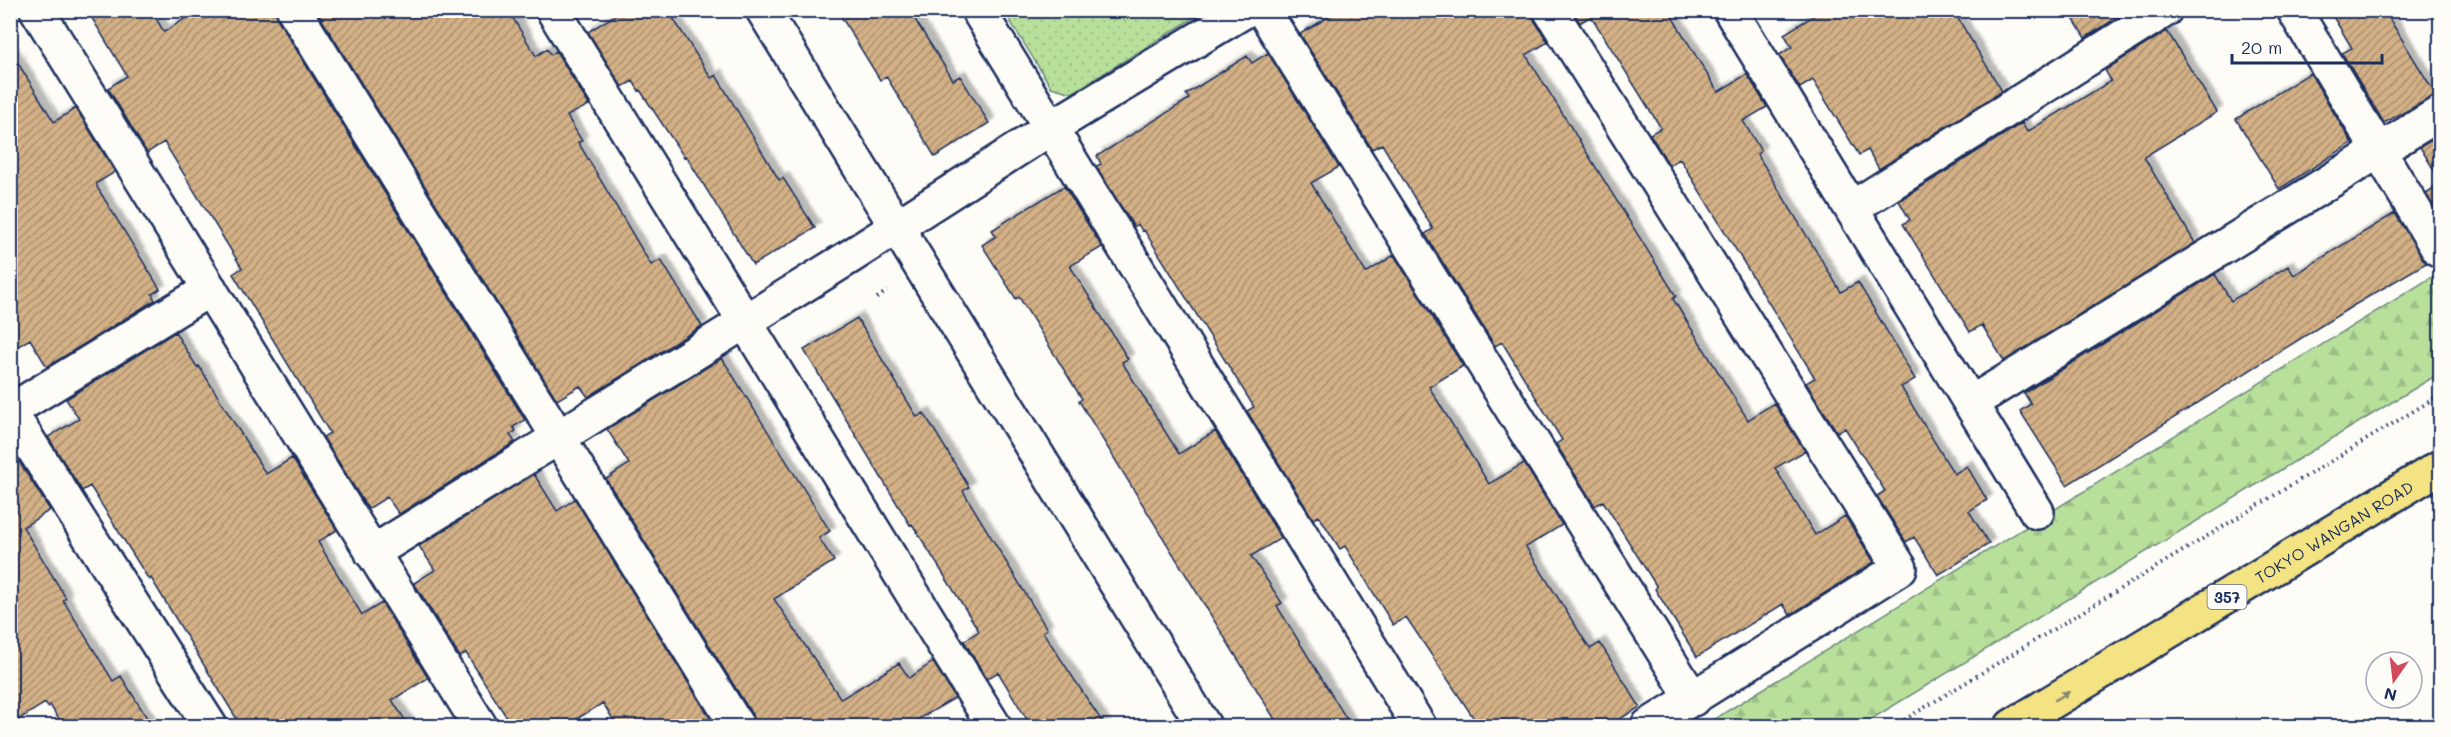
<svg xmlns="http://www.w3.org/2000/svg" width="2451" height="737" font-family="Mali,sans-serif">
  <defs>
    <pattern id="grass-dots" width="8" height="8" patternUnits="userSpaceOnUse" patternTransform="scale(1.5)"><rect width="8" height="8" fill="#b9e09b"/><path d="M2 2h.1M6 6h.1" fill="none" stroke="#9ec088" stroke-width="1.8" stroke-linecap="round"/></pattern>
    <pattern id="forest-firs" width="22" height="20" patternUnits="userSpaceOnUse" patternTransform="scale(1.5)"><rect width="22" height="20" fill="#b9e09b"/><path d="M5 1l3.5 6h-7zM16 11l3.5 6h-7z" fill="#9ec088"/></pattern>
    <pattern id="building-hatch" width="6" height="6" patternUnits="userSpaceOnUse" patternTransform="scale(1.5)"><rect width="6" height="6" fill="#d3b085"/><path d="M-1 1l2-2M0 6l6-6M5 7l2-2" fill="none" stroke="#aa9070"/></pattern>
    <filter id="shadow"><feDropShadow dx="5.5" dy="-5.5" stdDeviation="1.5" flood-color="#0004"/></filter>
  </defs>
  <rect width="100%" height="100%" fill="#fdfcf7"/>
  <filter id="ink" filterUnits="userSpaceOnUse"><feTurbulence type="fractalNoise" baseFrequency=".0167" numOctaves="2"/><feDisplacementMap in="SourceGraphic" scale="12" xChannelSelector="R" yChannelSelector="G"/><feConvolveMatrix kernelMatrix="1 2 1 2 8 2 1 2 1" color-interpolation-filters="sRGB"/></filter>
  <g filter="url(#ink)">
    <path fill="url(#grass-dots)" stroke="#6a887c" stroke-width="1.5" d="M1004 11H1205L1072 93 1051 87Z"/>
    <path fill="url(#forest-firs)" stroke="#6a887c" stroke-width="1.5" d="M2440 272V373L1860 726H1703Z"/>
    <path fill="url(#building-hatch)" stroke="#1b2f5e" stroke-width="1.5" filter="url(#shadow)" d="M87 10H151L164 32 199 10H275L278 20 525 420 513 427 516 431 510 435 515 442 399 514 387 497 368 509 323 437 330 433 233 274 242 268 164 142 147 153 108 88 127 76Z
      M316 10H508L536 56 547 49 551 55 556 51 589 105 567 116 582 141 578 142 651 265 661 260 702 326 588 397 580 386 557 400Z
      M623 10H668L711 78 716 75 779 180 783 178 815 228 753 265 686 156 684 157 640 90 639 91 633 81 622 87 588 32Z
      M837 10H909L953 80 960 76 989 123 935 157 886 76 880 80Z
      M1340 10H1531L1534 20 1548 42 1526 55 1676 296 1673 299 1748 420 1774 403 1805 451 1775 468 1815 535 1845 516 1874 562 1790 615 1783 604 1697 657 1655 589 1657 587 1603 501 1595 506 1556 444 1562 440 1502 342 1495 346 1425 234 1433 229 1382 144 1372 149 1300 34Z
      M1572 10H1668L1718 92 1747 74 1767 107 1743 121 1761 151 1757 154 1841 292 1858 282 1915 379 1901 387 1954 474 1967 466 1987 500 1969 511 1989 544 1938 575 1914 537 1906 542 1877 496 1885 491 1845 428 1837 432 1806 383 1815 378 1680 159 1669 165 1650 134 1661 128 1591 16 1580 23Z
      M1823 10H1953L2002 91 1879 169 1868 150 1859 155 1813 80 1800 88 1779 55 1792 47 1784 34Z
      M2068 10H2129L2085 38Z
      M2329 10H2384L2436 95 2384 123 2342 53 2352 48Z
      M2167 31 2217 112 2144 157 2195 243 2004 361 1982 325 1970 332 1903 224 1910 220 1899 201 2022 123 2027 132 2111 81 2105 70Z
      M10 50 54 122 76 108 115 172 97 183V187L160 289 152 294 155 300 47 367 30 339 10 351Z
      M1268 53 1339 167 1311 183 1366 273 1394 255 1463 366 1429 387 1489 484 1524 463 1562 525 1526 547 1590 649 1600 643 1640 707 1608 726H1479L1406 617 1393 625 1345 546 1340 549 1319 516 1313 519 1247 411 1254 407 1144 230 1142 231 1138 224 1134 227 1096 166 1101 164 1097 156 1189 99 1186 94 1247 56 1252 63Z
      M2310 73 2352 143 2279 189 2236 119Z
      M2440 135V180L2420 147Z
      M2440 185V217L2426 194Z
      M1064 186 1102 247 1070 266 1128 359 1122 362 1179 454 1215 431 1281 538 1251 556 1282 603 1277 606 1351 726H1279L1079 401 1082 399 1019 297 1016 299 982 245 996 236 992 230Z
      M2395 213 2426 263 2351 307 2067 485 2020 411 2031 404 2024 393 2215 274 2231 301 2288 266 2294 275Z
      M857 318 917 417 924 413 969 487 963 491 1047 629 1043 632 1105 726H1031L998 672 987 679 964 641 979 631 912 524 910 525 804 350Z
      M175 332 197 367 199 366 266 474 292 458 337 530 318 542 362 615 382 603 428 678 392 700 409 726H241L151 578 149 580 90 486 82 491 48 437 79 419 66 399Z
      M722 358 830 531 819 538 834 561 774 599 841 699 899 663 909 678 933 662 955 698 907 726H756L753 716 606 479 629 464 607 429Z
      M16 457 50 510 23 527 66 598 63 600 113 681 121 676 152 726H63L50 705 48 707 45 703 10 725V461Z
      M534 474 557 511 575 499 715 726H617L603 703 565 726H512L466 653 460 657 414 583 435 570 419 546Z"/>
    <g fill="none" stroke-linecap="round" stroke-linejoin="round">
      <g stroke="#1b2f5e" stroke-width="38">
        <path id="street" d="M37 10 480 726
          M294 10 737 726
          M553 10 994 726
          M978 10 1419 726
          M1263 10 1693 699
          M1550 10 1900 568 1648 726
          M1730 10 2037 512
          M2294 10 2438 249
          M1852 208 2165 10
          M1971 403 2440 113
          M10 411 210 289
          M10 412 210 726
          M372 553 851 256 1049 129 1246 10"/>
      </g>
      <g stroke="#1b2f5e" stroke-width="38">
        <path id="secondary" d="M763 10 1204 726"/>
      </g>
      <g stroke="#1b2f5e" stroke-width="38">
        <g id="highway">
          <path id="s1" d="M2012 726 2440 467"/>
        </g>
      </g>
      <path stroke="#1b2f5e" stroke-width="4" stroke-dasharray="1.5 4.5" stroke-linecap="butt" d="M877 298 887 291
        M1894 726 2440 395"/>
      <use href="#street" stroke="#fdfcf7" stroke-width="33"/>
      <use href="#secondary" stroke="#fdfcf7" stroke-width="33"/>
      <use href="#highway" stroke="#f4e382" stroke-width="33"/>
    </g>
    <defs><path id="oneway-solid" d="M-6-.8H1V-3.2L6.5 0L1 3.2V.8H-6Z" transform="scale(1.5)"/></defs>
    <use fill="#888970" href="#oneway-solid" transform="translate(2062 696) rotate(-31)"/>
  </g>
  <g text-anchor="middle" dominant-baseline="central" stroke-width="5" stroke-linejoin="round" paint-order="stroke">
    <rect fill="#fdfcf7" stroke="#5f6c8c" stroke-width="1.5" x="2207.5" y="585" width="39" height="24" rx="4.5"/>
    <g font-size="15" font-weight="bold" fill="#1b2f5e">
      <text x="2227" y="597">357</text>
    </g>
    <g font-size="16" fill="#1b2f5e" stroke="#fdfcf7">
      <text stroke="none"><textPath href="#s1" startOffset="376">TOKYO WANGAN ROAD</textPath></text>
    </g>
  </g>
  <rect width="2451" height="737" fill="none" stroke="#fdfcf7" stroke-width="36"/>
  <rect x="18" y="18" width="2415" height="701" fill="none" stroke="#1b2f5e" stroke-width="2" filter="url(#ink)"/>
  <g transform="translate(2394 680) rotate(194)"><circle r="28" fill="#fdfcf7" stroke="#a3aaba" stroke-width="1.5"/>
  <path d="M0-4.5L10 22L0 15L-10 22Z" fill="#d1495b"/>
  <text y="-9" font-size="16" font-weight="bold" text-anchor="middle" fill="#1b2f5e">N</text>
  </g>
  <path d="M2232 54v9h150v-9" fill="none" stroke="#1b2f5e" stroke-width="3"/>
  <text x="2241" y="54" font-size="18" fill="#1b2f5e" stroke="#fdfcf7" stroke-width="4.5" paint-order="stroke">20 m</text>
</svg>
